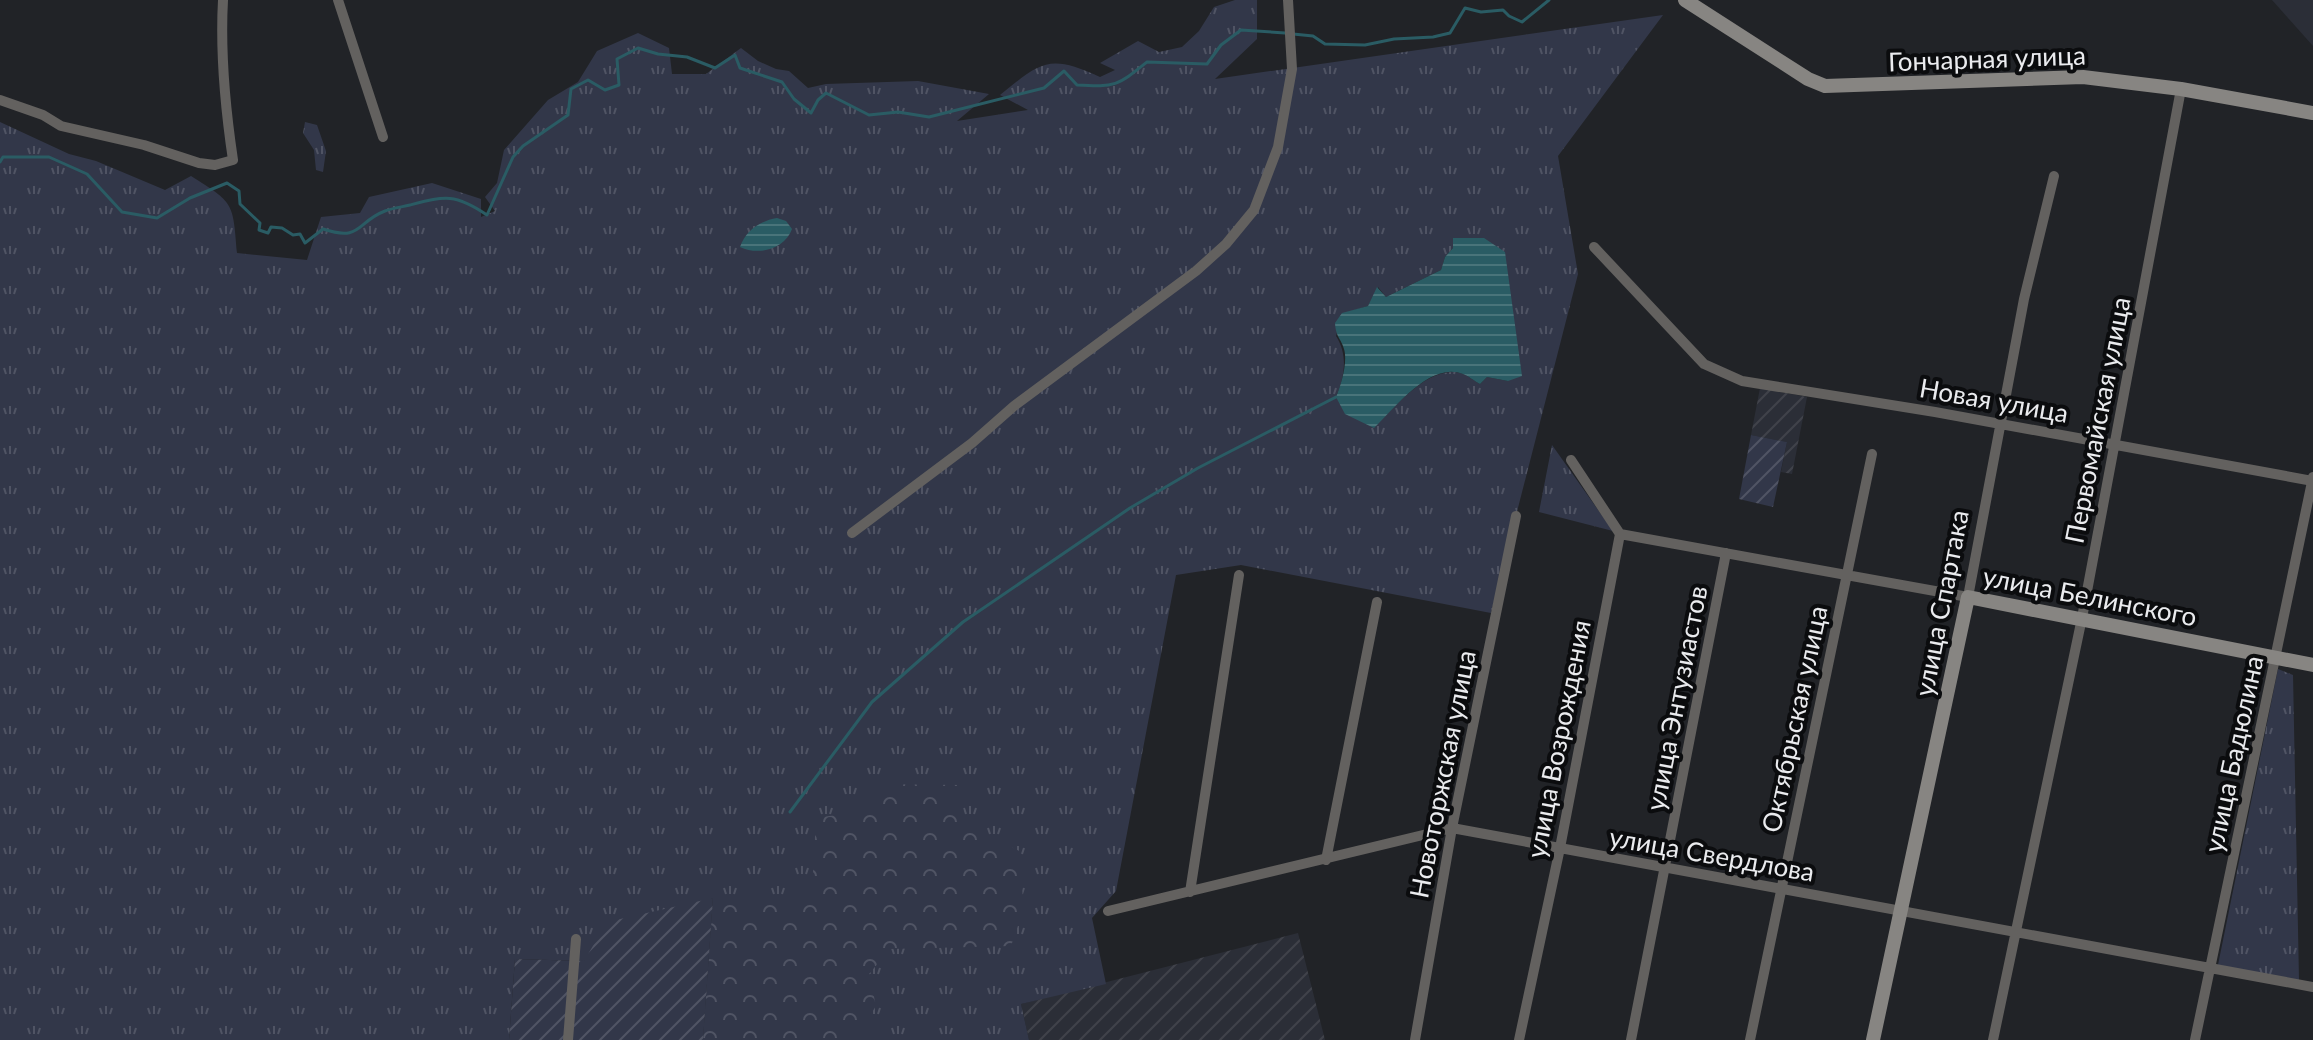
<svg xmlns="http://www.w3.org/2000/svg" width="2313" height="1040" font-family="Lato,sans-serif">
  <defs>
    <pattern id="industrial-furrows" width="10" height="10" patternUnits="userSpaceOnUse" patternTransform="scale(2)"><rect width="10" height="10" fill="#2b2e37"/><path d="M-1 1l2-2M0 10L10 0M9 11l2-2" fill="none" stroke="#40424a"/></pattern>
    <pattern id="grass-tufts" width="24" height="20" patternUnits="userSpaceOnUse" patternTransform="scale(2)"><rect width="24" height="20" fill="#323749"/><path d="M3 7l-1-3M5 7V3M7 7l1-3M15 17l-1-3M17 17v-4M19 17l1-3" fill="none" stroke="#505464"/></pattern>
    <pattern id="forest-crowns" width="20" height="18" patternUnits="userSpaceOnUse" patternTransform="scale(2)"><rect width="20" height="18" fill="#323749"/><path d="M2 6a3 3 0 1 1 6 0M12 15a3 3 0 1 1 6 0" fill="none" stroke="#505464"/></pattern>
    <pattern id="garden-furrows" width="10" height="10" patternUnits="userSpaceOnUse" patternTransform="scale(2)"><rect width="10" height="10" fill="#323749"/><path d="M-1 1l2-2M0 10L10 0M9 11l2-2" fill="none" stroke="#505464"/></pattern>
    <pattern id="water-rules" width="6" height="5" patternUnits="userSpaceOnUse" patternTransform="scale(2)"><rect width="6" height="5" fill="#2a5c64"/><path d="M0 2.5h6" fill="none" stroke="#49747a"/></pattern>
  </defs>
  <rect width="100%" height="100%" fill="#212327"/>
  <path fill="#2b2e37" d="M2272 0H2313V46Z"/>
  <path fill="url(#industrial-furrows)" d="M1760 388 1807 397 1792 474 1781 472 1787 442 1751 435Z
    M1298 933 1325 1040H1029L1021 1004Z"/>
  <path fill="url(#grass-tufts)" fill-rule="evenodd" d="M1235 0H1257V39L1215 79 1663 15 1558 156 1578 274 1491 613 1241 565 1176 575 1116 891 1092 918 1106 984 1021 1004 1029 1040H703L713 898 584 961 515 959 509 1040H0V122L69 154 96 161 165 190 191 176C234 203 233 202 237 253L307 260 321 217 360 213 369 197 432 183 481 199V217L495 211 485 197 497 183 504 150 548 100 578 82 597 51 638 33 669 48 672 74H706L741 48 758 61 776 69 789 71 808 88 826 84 918 81 989 94 957 121 1028 110 1000 95C1042 61 1049 54 1100 77L1115 70 1100 63 1138 41 1159 52 1182 47 1199 31 1214 7ZM1453 248 1508 381 1487 377 1480 384C1474 381 1469 376 1463 374 1430 362 1395 408 1374 427L1336 397C1345 376 1348 355 1336 336L1342 314 1368 306 1378 287 1386 297 1441 270 1445 257Z
    M305 122 317 125 326 151 323 172 316 170 314 150 303 133Z
    M1552 445 1613 531 1539 512Z
    M2278 669 2293 675 2299 981 2218 965Z"/>
  <path fill="url(#forest-crowns)" d="M879 784 960 785 965 822 1021 852 1023 911 1011 946 890 949 869 974 876 1006 858 1034 841 1040H703L713 898 789 901 812 891 816 818 863 811Z"/>
  <path fill="url(#garden-furrows)" d="M1751 435 1787 442 1773 507 1739 499Z
    M713 898 703 1040H509L515 959 584 961 607 922Z"/>
  <path fill="url(#water-rules)" d="M777 218 786 221 792 229C785 249 759 256 740 247 746 230 760 221 777 218Z
    M1453 238H1484L1505 252 1522 376 1508 381 1487 377 1480 384C1474 381 1469 376 1463 374 1430 361 1395 408 1374 428L1345 414 1336 397C1341 385 1348 362 1344 349 1341 338 1336 338 1335 323L1342 313 1368 306 1377 287 1386 297 1441 270 1445 257 1453 248Z"/>
  <g fill="none" stroke-linecap="round" stroke-linejoin="round">
    <path stroke="#2a5c64" stroke-width="3" d="M1293 34 1313 36 1325 44 1365 45 1394 39 1433 37 1450 33 1465 8 1481 12 1503 10 1509 16 1522 22 1549 0
      M0 162 3 157H49L87 174 122 212 157 218 190 198 227 183 239 191 240 204 260 223 259 230 268 233 271 227 282 228 293 235 300 234 305 243 323 229C362 242 356 222 385 211 393 208 402 207 410 205 445 196 455 193 487 215L513 157 523 146 568 115 571 89 588 80 605 90 619 85 617 59 638 48 658 54 687 57 715 68 735 55 740 68 782 82 794 99 811 113 818 100 826 93 869 115 898 112 929 117 1044 88 1064 71 1077 85C1116 87 1117 86 1147 62L1207 64 1221 45 1241 30 1285 33
      M790 812 872 702 963 622 1130 508 1198 468 1336 397"/>
    <path stroke="#63615f" stroke-width="10" d="M338 0 383 137
      M0 100 43 115 61 126 144 145 199 163 215 165 233 160C225 106 220 54 223 0
      M1594 247 1704 364 1742 381 1935 412 2313 481
      M852 533 972 443 1014 406 1196 271 1226 244 1254 210 1278 147 1292 69 1288 0
      M1620 534 1968 597 2024 299 2054 176
      M1326 860 1377 602
      M1190 892 1239 575
      M1108 911 1452 828 2313 987
      M568 1040 576 939
      M1415 1040 1452 828 1516 516
      M1519 1040 1560 848 1620 534 1571 460
      M1631 1040 1726 553
      M1750 1040 1872 454
      M1993 1040 2082 618 2181 89
      M2195 1040 2313 477"/>
    <path stroke="#878582" stroke-width="14" d="M1685 0 1808 79 1825 86 2083 77 2181 89 2313 113
      M1873 1040 1968 597 2313 665"/>
  </g>
  <g text-anchor="middle" dominant-baseline="central" stroke-width="8" stroke-linejoin="round" paint-order="stroke">
    <g font-size="26" fill="#eaebee" stroke="#0b0c0e">
      <text transform="translate(1987 58) rotate(-2)">Гончарная улица</text>
      <text transform="translate(1994 400) rotate(10)">Новая улица</text>
      <text transform="translate(2097 420) rotate(-79)">Первомайская улица</text>
      <text transform="translate(2090 596) rotate(11)">улица Белинского</text>
      <text transform="translate(1941 603) rotate(-79)">улица Спартака</text>
      <text transform="translate(1676 698) rotate(-79)">улица Энтузиастов</text>
      <text transform="translate(1794 719) rotate(-78)">Октябрьская улица</text>
      <text transform="translate(1558 739) rotate(-79)">улица Возрождения</text>
      <text transform="translate(2233 754) rotate(-78)">улица Бадюлина</text>
      <text transform="translate(1442 774) rotate(-79)">Новоторжская улица</text>
      <text transform="translate(1712 854) rotate(10)">улица Свердлова</text>
    </g>
  </g>
</svg>
